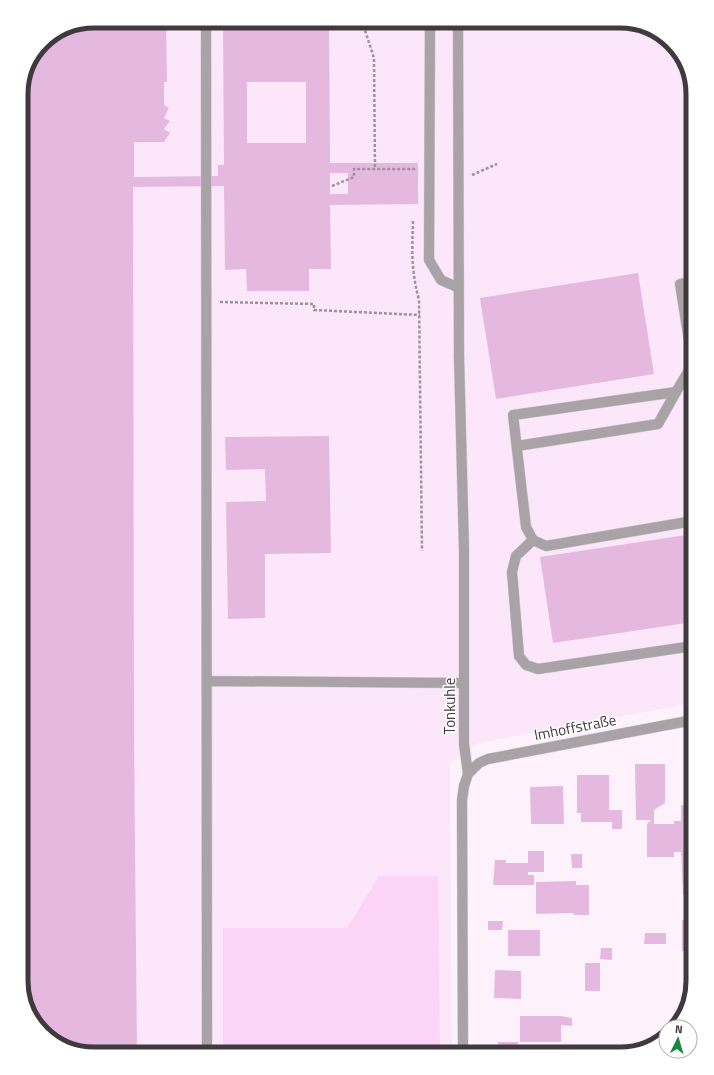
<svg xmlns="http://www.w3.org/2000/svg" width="714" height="1075" font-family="'Titillium Web',sans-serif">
  <rect width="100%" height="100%" fill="#fdf2fc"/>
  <path fill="#fbe7f9" d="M94 21H625L660 33 683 58 693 94V703L479 743 450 763 452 1054H89L57 1044 31 1017 21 981V89L66 26Z"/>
  <path fill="#fcd4f8" d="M379 876H438L440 1054H223V928H347Z"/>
  <path fill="#e5b8e0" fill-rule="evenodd" d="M94 21H166L167 82H164V105L169 108 164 118 170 121 164 129 170 133 164 142H134V177L218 176V165H224L223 21H329L330 163H418V204L330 205 331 269H309V291H247L246 269 225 270 224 186 133 187 134 738 137 1054H89L57 1044 31 1017 21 981V863H28L27 738H21V89L42 42 66 26ZM247 82H306V143H247ZM330 173H348V194H330Z
    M638 273 654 374 496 399 480 298Z
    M329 436 331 553 265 554V618L228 619 226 502 266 501 265 469 226 470 225 437Z
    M693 534V622L553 643 540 557Z
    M684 756H693L692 895H683L681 852H674V857H647V824L651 820H636L635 764H665V803L654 810V824H674V821H681V805H685Z
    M577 775H609V810H622V829H612V822H581V813H577Z
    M563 786 564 824H531L530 787Z
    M528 851H544V872H528V875H534V885H493L495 860H506V863H528Z
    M571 854H582V868H572Z
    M576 881V885H589V915H574L573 913 536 914V882Z
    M682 920H693V951H682Z
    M488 921H503L502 930H488Z
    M508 930H540V956H508Z
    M645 933H666V944H644Z
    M601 948H612V960L600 959Z
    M585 963H600V991H585Z
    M495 970 521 971V999L494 998Z
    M520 1016H561L572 1018V1026L561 1025V1042H520Z
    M498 1042H518V1051H498Z"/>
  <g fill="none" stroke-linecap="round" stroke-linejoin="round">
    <g stroke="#d7cdd6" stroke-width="11">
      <path id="service" d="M206 21 207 1054
        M430 21 429 260 441 280 459 288
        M458 21 459 357
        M693 340 689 341 680 284 693 282
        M689 341V370L676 392 513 415 526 527 533 540 546 546 693 521
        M517 446 658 424 676 392
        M533 540 516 556 512 572 519 656 526 665 538 669 693 646
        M208 681 463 683"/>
    </g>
    <g stroke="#d7cdd6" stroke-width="11">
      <path id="minor" d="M459 357 464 549V744L468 774 464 786 462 800 463 1054
        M468 774 479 763 488 759 693 720"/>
    </g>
    <path stroke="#9b929a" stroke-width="2.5" stroke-dasharray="3 2" stroke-linecap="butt" d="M362 21 374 58 375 169
      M472 175 497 164
      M332 186 354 177V169H414V171
      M413 221C412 251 411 270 419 300L422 551
      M220 302 314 304V310L420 315"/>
    <use href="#service" stroke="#a9a3a8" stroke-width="10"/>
    <use href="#minor" stroke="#a9a3a8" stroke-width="10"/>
  </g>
  <g text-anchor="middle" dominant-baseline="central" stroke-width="3" stroke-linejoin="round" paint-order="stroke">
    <g font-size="15" fill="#403a3f" stroke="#fff">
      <text transform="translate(449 706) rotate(-90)">Tonkuhle</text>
      <text transform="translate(575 727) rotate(-11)">Imhoffstraße</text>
    </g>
  </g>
  <path d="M0 0H714V1075H0ZM94 28H620A66 66 0 0 1 686 94V981A66 66 0 0 1 620 1047H94A66 66 0 0 1 28 981V94A66 66 0 0 1 94 28Z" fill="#fff" fill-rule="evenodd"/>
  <path fill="none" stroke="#403a3f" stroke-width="5" d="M94 28H620A66 66 0 0 1 686 94V981A66 66 0 0 1 620 1047H94A66 66 0 0 1 28 981V94A66 66 0 0 1 94 28Z"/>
  <g transform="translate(678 1039) rotate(5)"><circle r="19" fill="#ffffff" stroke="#b3b0b2"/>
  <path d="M0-3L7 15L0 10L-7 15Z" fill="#188840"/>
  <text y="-6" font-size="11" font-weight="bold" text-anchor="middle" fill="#403a3f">N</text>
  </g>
</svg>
